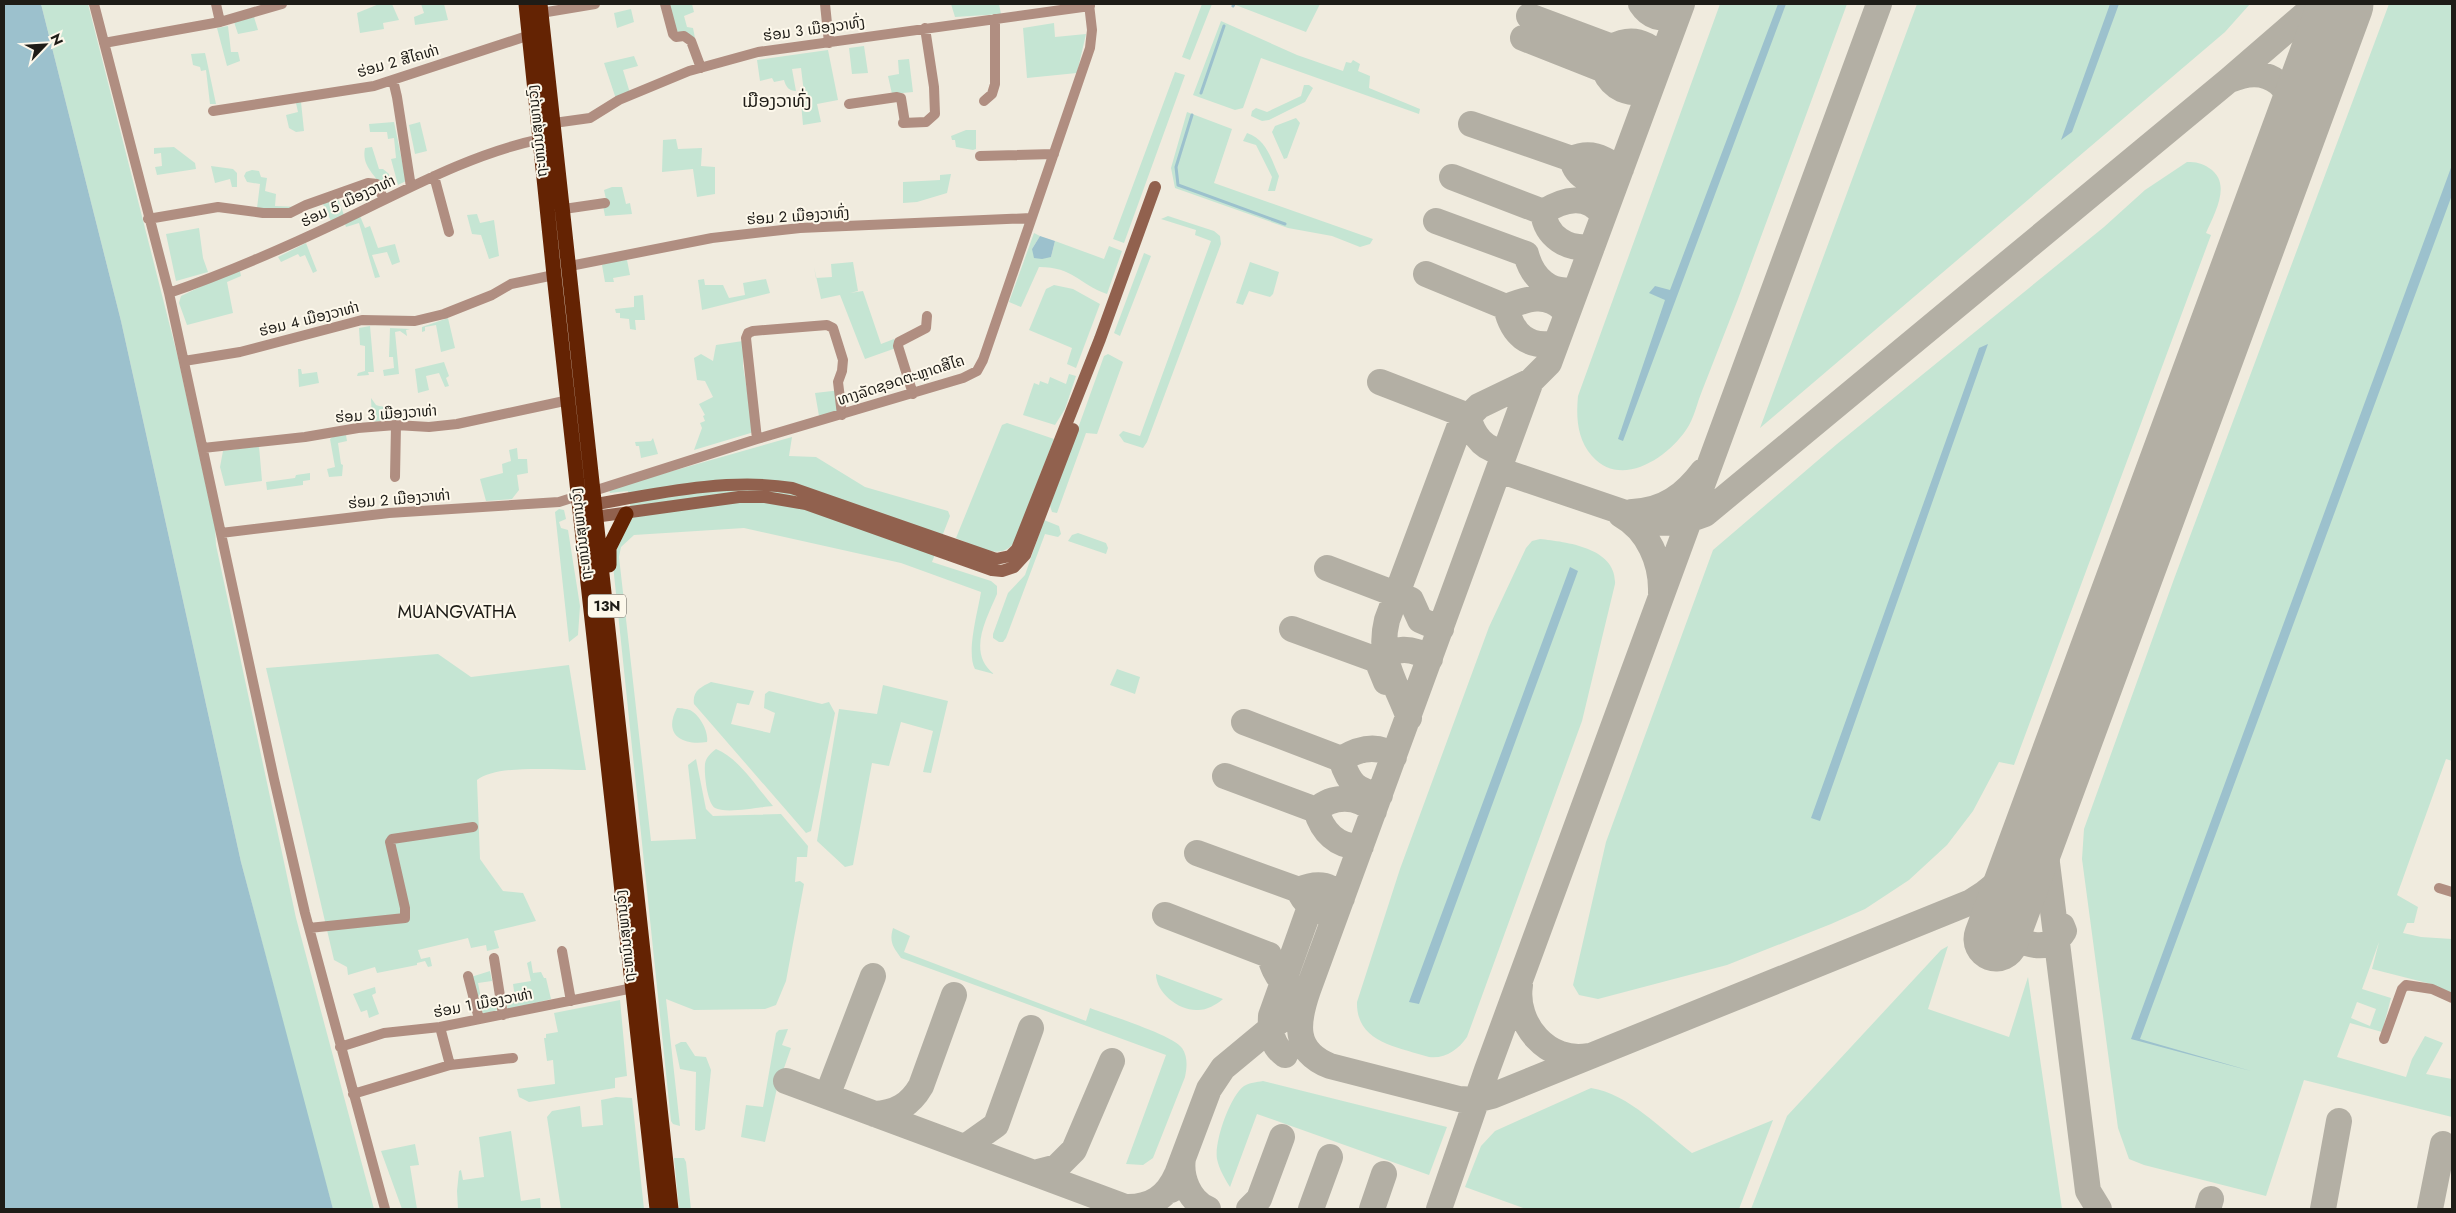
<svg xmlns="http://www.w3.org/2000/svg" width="2456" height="1213" font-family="Jost,'Noto Sans Lao',sans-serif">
  <rect width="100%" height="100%" fill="#f0ebde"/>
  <path fill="#c5e5d3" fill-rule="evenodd" d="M41 4H88L178 358 215 527 216 545 296 918 374 1209H333L319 1160 241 862 121 321Z
    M379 4H392L399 20 383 23 384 29 360 33 357 13Z
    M421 4H444L448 20 415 25 414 17 424 13Z
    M669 4H692L694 12 684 16 687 27 693 28 695 38 676 31Z
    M951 4H999L1001 14 955 17Z
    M1202 4H1212L1190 60 1182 57Z
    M1233 4H1320L1306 32Z
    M1720 4H1847C1811 102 1774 201 1738 299 1726 330 1714 360 1702 391 1697 403 1694 419 1686 430 1667 458 1621 489 1592 456 1577 439 1576 417 1578 396Z
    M1917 4H2250L2225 32 1760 428Z
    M2389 4H2452V761L2446 759 2397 895 2418 907 2414 923H2407L2403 933 2421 937 2452 939V993L2431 984 2372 969 2379 942 2362 989 2391 998 2382 1032 2350 1023 2337 1057 2406 1077 2412 1059 2425 1036 2443 1043 2426 1074 2452 1079V1117L2304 1080 2266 1196 2144 1165 2129 1159 2118 1128 2082 859 2084 829 2174 579ZM2357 1002 2376 1009 2370 1026 2351 1018Z
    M631 9 634 22 617 28 614 13Z
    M254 17 258 30 238 34 234 22Z
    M1221 21 1297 55 1343 71 1346 62 1351 63 1353 60 1360 64 1358 71 1370 76 1369 88 1420 109 1419 114 1261 58 1243 108 1235 110 1193 95Z
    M1054 23 1055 37 1086 34 1077 73 1027 78 1023 28Z
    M228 26 231 52H238L240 61 227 66 217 28Z
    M864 46 868 73 852 74 849 48Z
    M828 50 838 100 817 104 821 122 803 125 801 103 805 101 801 68 792 69 796 91C789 91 786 87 784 80L774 82 772 78 760 81 757 60Z
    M205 53 206 57 216 104H210L206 70 201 71 200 67 193 65 191 54Z
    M634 56 638 66 623 70 630 93 616 99 604 63Z
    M909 59 913 92 892 94 888 76 899 74 898 60Z
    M1175 72 1185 75 1124 243 1113 239Z
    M1304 85H1309L1313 88 1305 102 1269 120 1262 121 1251 116 1252 111 1256 108 1267 112 1301 96Z
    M301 102 304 131 296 132 289 128 286 115 298 112 296 103Z
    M1187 112 1232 129 1214 183 1373 239 1370 244 1360 247 1332 236 1288 228 1175 188 1171 168Z
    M1296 118 1300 123 1287 158 1284 159 1272 132 1275 126Z
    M394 122 406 181 398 185 391 159 396 158 394 138 388 139 387 132H370L369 124Z
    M420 122 427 151 415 154 409 125Z
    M966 130H976V149L973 150 956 147 955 140H952L951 136Z
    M1247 133C1267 140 1271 159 1279 176L1275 191H1268L1272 177 1256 145 1243 141Z
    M676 139 678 149 702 148 701 166 715 167V194L697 197 693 169 662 172 663 140Z
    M174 147 195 163 196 169 157 175 155 167 162 166 161 153 154 154V148Z
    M372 147 379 169H383L389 174 390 188 384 191C377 175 361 168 365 148Z
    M2187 162C2196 162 2202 163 2209 168 2233 183 2214 214 2206 233L2211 235 2014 765 1999 762 1973 811 1947 845 1909 880 1865 909 1831 924 1727 965 1598 999 1579 995 1573 985 1606 842 1713 550 1837 444 2104 227 2145 190Z
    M211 166 233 169 237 173V187H232L230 179 215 183Z
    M252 170 259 171 261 177 267 178 265 191 276 194 275 206 300 207 292 210 257 208 260 184 247 182 244 176 246 172Z
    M951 174 947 193 917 202 903 203V182L940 180V175Z
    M612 187H622L626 204 630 203 632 214 605 216 602 200 606 199 604 190Z
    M337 196 344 215 331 221 322 202Z
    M477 214 480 223 494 220 499 256 489 259 481 235 472 234 467 215Z
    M360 216 365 228 370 226 378 248 395 244 400 262 392 265 387 252 372 255 380 277 375 278 359 223 346 227 345 224Z
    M1168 216 1214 231 1220 236 1221 244 1147 442 1143 448 1124 442 1119 435 1123 431 1140 436 1211 241 1195 235 1196 230 1161 219Z
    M199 228 203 258 208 272 176 281 166 234Z
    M1034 233 1040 236 1032 249 1051 257 1055 241 1104 259 1109 246 1122 251 1107 294C1078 284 1074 267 1039 267L1021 307 1009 302Z
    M306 243 317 271 313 273 305 255 300 257 298 254 281 262 278 257Z
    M1144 253 1151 256 1120 336 1114 333Z
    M626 255 630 275 613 278 614 282H605L602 265Z
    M853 262 858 291 850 293 863 291 881 344 894 339 896 348 865 359 840 295 821 299 814 267 816 278 832 277 831 264Z
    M1250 262 1279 272 1273 294 1270 297 1249 291 1243 305 1236 303Z
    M240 271 241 276 227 282 233 313 187 325 179 303 181 296 223 276Z
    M704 279 705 285H723L729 298 745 295 743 283 766 279 770 293 702 310 698 280Z
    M1054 285 1073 289 1100 304 1076 368 1067 364 1072 348 1029 330 1046 289Z
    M643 295 645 320H635L636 330 630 329 629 319 620 318V313H616L615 309 634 307V296Z
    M448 318 455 348 441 352 436 325 425 327V331L422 332V327Z
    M370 326 374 372H368L369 375 357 376 358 373 365 371V346L360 345 359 328Z
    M390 328 410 329 406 330 407 336 400 331 395 332 399 374 384 376 383 370 394 368 393 357H389Z
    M743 341V366L754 432 694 450 702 428 700 423 705 421 703 416 705 415 699 404 713 397 705 381 697 380 694 358 701 354 713 361 716 345Z
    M1108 354 1123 362 1097 434 1086 433 1057 513 1052 512 1050 506 1104 356Z
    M444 362 449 376 446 378 449 386 445 387 439 373 426 376 429 390 418 393 415 369Z
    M298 369H301L302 374 317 372 319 383 299 387Z
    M1069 374 1076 376 1065 409 1055 425 1023 415 1034 383 1039 385 1040 381 1048 384 1050 377 1066 384Z
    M841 390 842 410 819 416 815 393Z
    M371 398 376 405C388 409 397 405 402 419L372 422Z
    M1007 423 1054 439 1014 543C999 562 973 545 956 538L1002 425Z
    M346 435 347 441 338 443 341 464 343 465 342 476 329 477 327 469 335 467 330 439 334 436Z
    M792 437 789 456 816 457 865 487 948 511 950 516 932 562 991 581 997 586V594C986 620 967 653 994 674L975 669C966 653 978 611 981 592L901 563 744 528 634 535 621 547 619 557 651 841 696 839 688 765 696 759 706 809 713 816 781 814 808 846 807 857H797L795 882 800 881 804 884 786 981 776 1005 765 1009 694 1010 666 999 680 1126 673 1124 671 1121 613 565 618 543 632 518 628 491 610 493 609 489Z
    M653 438 658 454 641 458 639 446H636L635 442 651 441Z
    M259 446 262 481 225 486 220 467 223 451Z
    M517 448 518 459H527L528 473 517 475 519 490 512 499 486 501 480 479 503 473 502 464 511 461 509 450Z
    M310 473V480L303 481V485L267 490 266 482 295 478 296 475Z
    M559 509 564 510 566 519 559 522 561 528 568 530 580 606 578 635 569 642 555 512Z
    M1044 520 1059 526 1061 534 1058 537 1045 534 1006 638 1003 642H999L993 638V634L1008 593 1025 575Z
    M1078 533 1106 543 1108 548 1106 554 1068 541 1072 535Z
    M1540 539C1567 542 1617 548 1615 584L1582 721 1467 1037C1458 1050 1445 1059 1429 1057 1398 1047 1356 1043 1357 1002L1400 869 1489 627 1526 548 1532 541Z
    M438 654 471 677 569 665 586 770C560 770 497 764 477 780L480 859 503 891 523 893 536 921 494 931 499 948 487 951 486 945 471 948 468 938 418 950 421 959 430 957 432 966 428 967 425 961 417 963V965L377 973 375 967 348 975 347 967 334 960 266 668Z
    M1117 669 1140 677 1135 694 1110 685Z
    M711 682 754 691 749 705 737 703 731 724 770 733 775 713 764 708 765 694 769 691 822 704 829 702 835 713 811 831 806 833 694 704C692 691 701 687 711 682Z
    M883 685 948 701 931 773 923 772 933 731 901 722 889 766 872 763 853 865 845 867 817 841 839 709 877 714Z
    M677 708C681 708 687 709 690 710 700 715 709 732 707 742 681 746 663 734 677 708Z
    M716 749C739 758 757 788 773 806 759 807 726 814 715 808 707 803 704 773 705 764 706 757 711 753 716 749Z
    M893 928 910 936 904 952 1086 1021 1090 1008C1108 1015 1173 1035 1182 1048 1188 1057 1187 1067 1185 1077L1153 1158 1143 1165 1126 1164 1166 1055 901 958C893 947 889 942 893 928Z
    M1948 946 1928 1009 2009 1037 2028 977 2062 1209H1751L1787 1116 1941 950Z
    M531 961 533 973 541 972 544 978H546L551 999 508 1010 505 1000 515 998 513 984 531 981 527 963Z
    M490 971 492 981 478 983 481 998 495 997 498 1010 483 1014 471 977Z
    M1156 974 1223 999C1216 1005 1207 1010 1198 1010 1179 1011 1156 993 1156 974Z
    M375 987 376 993 372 995 379 1014 369 1018 367 1010 361 1012 353 994Z
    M620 1000 627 1076 615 1078V1088L529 1102 519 1097 517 1089 555 1084 553 1060 547 1061 544 1038H546V1034L558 1032 554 1013Z
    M788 1029 782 1045 791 1048 777 1088 765 1142 741 1137 746 1105 763 1107 776 1033 779 1030Z
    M681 1042H686L695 1056 706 1057 711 1070 705 1129 699 1131 695 1130 696 1072 680 1069 675 1045Z
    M1263 1081 1447 1127 1429 1175 1257 1114 1230 1187C1225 1179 1219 1169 1217 1159 1214 1142 1230 1096 1244 1086 1249 1083 1257 1082 1263 1081Z
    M1591 1088C1629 1094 1662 1130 1692 1153L1773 1120 1739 1209H1526L1465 1187 1481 1146 1495 1131Z
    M616 1097 632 1098 644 1209H561L547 1117 552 1111 580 1106 582 1127 603 1125 601 1100Z
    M511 1131 521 1201 540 1198 541 1209H458L457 1191 459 1171 461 1170 463 1180 484 1177 479 1137Z
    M415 1144 419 1165 410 1166 417 1209H402L381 1151Z
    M674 1158H684L686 1162 691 1209H679Z"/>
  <path fill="#9cc1cd" d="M4 4H41L121 321 241 862 333 1209H4Z
    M1778 4H1786L1623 441 1618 439 1665 300 1649 293 1655 286 1670 290Z
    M2110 4H2119L2072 132 2061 140Z
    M2452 165V195L2140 1039 2251 1071 2131 1039Z
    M1040 236 1055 241 1051 257 1042 259 1034 258 1032 249Z
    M1988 344 1820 821 1811 818 1979 348Z
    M1570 567 1578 571 1419 1004 1409 1002Z"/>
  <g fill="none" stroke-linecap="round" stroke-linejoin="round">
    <path stroke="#9cc1cd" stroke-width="3" d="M1233 6 1234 4
      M1201 93 1224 26
      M1192 115 1176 167 1178 185 1285 224"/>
    <path stroke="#b3afa4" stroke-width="26" d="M1641 4C1650 18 1661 19 1676 17
      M1682 4 1549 363 1531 381 1308 990C1297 1022 1292 1051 1330 1066L1459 1099 1476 1100 1492 1096 1971 902C2019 874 2028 841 2050 792
      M1529 16 1612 47 1623 61 1638 69 1651 70 1658 68
      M1523 38 1604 70C1613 90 1628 94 1649 92
      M1612 47C1632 36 1647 42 1662 58
      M2230 80C2270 62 2298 89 2294 130
      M1471 124 1572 159C1576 179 1597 186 1615 183
      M1572 159C1592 150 1604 159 1621 169
      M1452 177 1543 212C1546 237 1567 250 1592 247
      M1543 212C1564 199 1587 193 1603 215
      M1436 221 1526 254C1532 277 1550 296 1576 289
      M1426 274 1506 307C1512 334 1528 349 1556 343
      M1506 307C1527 299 1546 292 1563 309
      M1380 382 1468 416C1473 436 1484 450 1505 452
      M1499 470 1652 522 1680 523 1705 514 2229 80 2317 4
      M1632 512C1664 511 1685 495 1703 471
      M1621 515C1648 530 1662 562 1661 593
      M1327 568 1411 600 1420 620 1441 629
      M1292 629 1377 660 1386 682
      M1377 660C1394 647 1412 646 1430 659
      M1409 718C1396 682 1377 660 1387 620L1460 425 1479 406 1531 381
      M1244 722 1341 759C1349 783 1355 791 1380 795
      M1341 759C1358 749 1378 743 1394 757
      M1225 776 1316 810C1322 831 1337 848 1361 846
      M1316 810C1333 795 1357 795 1374 811
      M2046 813 2045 832 2047 863 2088 1191 2099 1209
      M1197 853 1299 890C1304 904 1313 909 1327 913
      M1299 890C1315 883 1330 883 1342 898
      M1165 915 1269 955C1277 979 1282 988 1308 990
      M1998 933C2019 941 2049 957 2064 931L2062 926
      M1520 985C1514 1024 1548 1064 1589 1056
      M1285 1055C1272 1046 1270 1032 1271 1016L1310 907
      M786 1081 1125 1207C1151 1208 1167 1197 1177 1174
      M827 1096 873 976
      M874 1114C896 1113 910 1105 921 1086L954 995
      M965 1147 996 1125 1031 1028
      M1183 1158C1180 1177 1189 1201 1208 1209
      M1034 1173 1057 1167 1074 1150 1112 1061
      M1171 1190 1209 1089 1223 1068 1288 1014 1304 995
      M1249 1209 1259 1199 1282 1137
      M1311 1209 1330 1157
      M1372 1209 1384 1174
      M1439 1209 1487 1070 1879 4
      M2208 1209 2211 1199
      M2323 1209 2339 1121
      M2430 1209 2443 1144"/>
    <path stroke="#b3afa4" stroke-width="65" d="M1996 939 2341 4"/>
    <path stroke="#b08e81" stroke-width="10" d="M94 4 169 293 274 779 305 913 385 1209
      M216 4 220 22
      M665 4 673 34 676 37 684 36 691 41 701 68
      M825 4 829 43
      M541 13 595 4
      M104 43 220 22 282 4
      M393 80 397 97 411 187
      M984 101 992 94 995 84V19
      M849 104 897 97 901 98 905 123
      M213 111 374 86 530 35
      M554 123 590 118 619 100 689 71 758 52 1090 6
      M903 123 926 122 935 114 934 87 925 28
      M980 156 1054 154
      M434 176 449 232
      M564 209 605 203
      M148 219 218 207 263 213H290L306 205 368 183 377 184 384 200
      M570 266 712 238 800 228 1031 218
      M169 293C227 273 284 248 341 221 406 190 470 154 541 139
      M184 361 240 352 362 320 415 321 444 314 492 295 511 284 554 275
      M913 394 898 346 899 342 926 328 927 316
      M757 439 746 338 748 333 753 331 827 325 833 328 843 360 842 371 838 382 842 415
      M203 448 305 437 358 428 396 425 429 427 457 424 569 400
      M395 477 396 425
      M221 533 389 513 559 502 757 439 963 378 977 371 983 360 1090 48 1092 30 1089 4
      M2439 888 2452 892
      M309 928 405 918V908L390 842 392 839 473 827
      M562 951 571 1001
      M494 958 503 1015
      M468 976 479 1019
      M440 1027 450 1065
      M2384 1039 2402 989 2406 985 2432 989 2452 998
      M340 1047 384 1033 440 1027 633 988
      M353 1094 450 1065 513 1058"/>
    <path stroke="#91614e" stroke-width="12" d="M585 506C650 495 726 477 792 488L996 559 1010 556 1017 549 1100 339 1155 187
      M587 518 739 497H765L806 504 992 570 1002 571 1014 567 1025 555 1073 429"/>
    <path stroke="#642303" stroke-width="15" d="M526 4 554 275 657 1209
      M540 4 671 1209
      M609 565V548L626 514"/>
  </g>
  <g text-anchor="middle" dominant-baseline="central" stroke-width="4" stroke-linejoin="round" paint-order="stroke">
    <rect fill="#fdf8eb" stroke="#615e57" stroke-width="1" x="588" y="594.5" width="38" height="23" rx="4"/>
    <g font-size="14" font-weight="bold" fill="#1e1c17">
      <text x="607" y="606">13N</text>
    </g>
    <g font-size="15" fill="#1e1c17" stroke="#fdf8eb">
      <text transform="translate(814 29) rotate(-8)">ຮ່ອມ 3 ເມືອງວາທົ່ງ</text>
      <text transform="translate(398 61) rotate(-16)">ຮ່ອມ 2 ສີໄຄທ່າ</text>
      <text transform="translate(537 131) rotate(-96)">ຖະຫນົນສຸພານຸວົງ</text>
      <text transform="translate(348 201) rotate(-25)">ຮ່ອມ 5 ເມືອງວາທ່າ</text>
      <text transform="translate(798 216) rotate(-4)">ຮ່ອມ 2 ເມືອງວາທົ່ງ</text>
      <text transform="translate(309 319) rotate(-14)">ຮ່ອມ 4 ເມືອງວາທ່າ</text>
      <text transform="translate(901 380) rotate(-18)">ທາງລັດຊອດຕະຫຼາດສີໄຄ</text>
      <text transform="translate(386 414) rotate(-4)">ຮ່ອມ 3 ເມືອງວາທ່າ</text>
      <text transform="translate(399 499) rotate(-5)">ຮ່ອມ 2 ເມືອງວາທ່າ</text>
      <text transform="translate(581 534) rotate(-97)">ຖະຫນົນສຸພານຸວົງ</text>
      <text transform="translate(625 936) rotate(-96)">ຖະຫນົນສຸພານຸວົງ</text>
      <text transform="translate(483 1003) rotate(-11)">ຮ່ອມ 1 ເມືອງວາທ່າ</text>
    </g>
    <g font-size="18" fill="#1e1c17" stroke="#fdf8eb">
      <text x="777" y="101">ເມືອງວາທົ່ງ</text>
      <text x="457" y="612">MUANGVATHA</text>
    </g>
  </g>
  <rect width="2456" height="1213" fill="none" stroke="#1e1c17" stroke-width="10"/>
  <g transform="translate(45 45) rotate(65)" stroke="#fdf8eb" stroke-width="4" paint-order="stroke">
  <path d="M0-4L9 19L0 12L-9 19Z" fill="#1e1c17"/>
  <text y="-8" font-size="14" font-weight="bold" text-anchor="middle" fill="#1e1c17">N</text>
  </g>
</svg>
